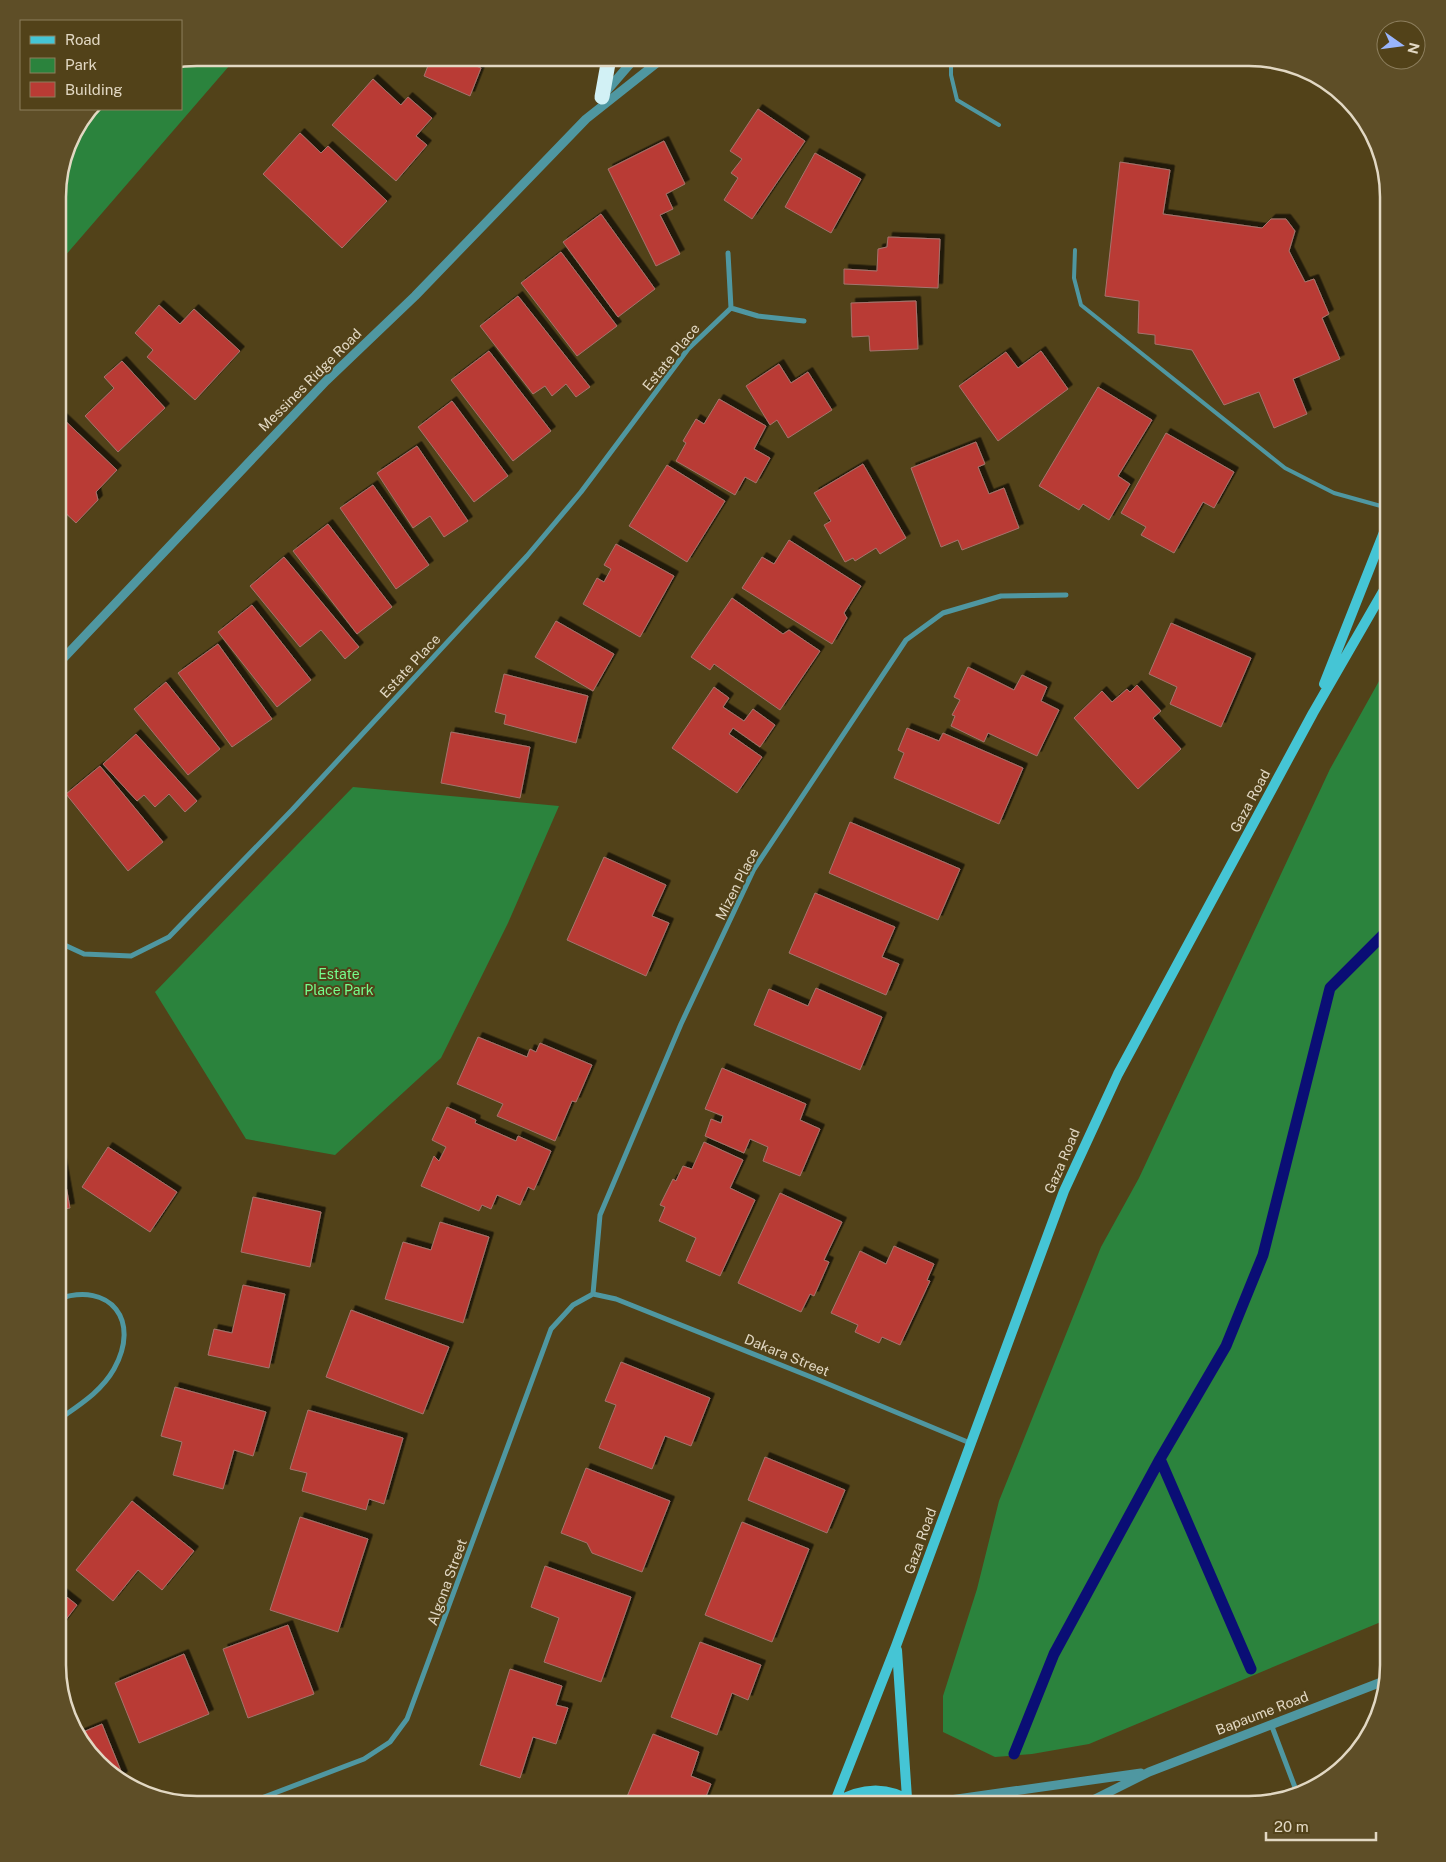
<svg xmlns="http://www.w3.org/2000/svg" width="1446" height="1862" font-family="'Public Sans',sans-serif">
  <defs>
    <filter id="shadow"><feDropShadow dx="4.5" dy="-4.5" stdDeviation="0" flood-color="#0009"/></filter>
  </defs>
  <rect width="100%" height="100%" fill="#524219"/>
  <path fill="#2b833d" d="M198 58H236L58 264V188L72 135 93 109H181V61Z
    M1388 665V1619L1089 1744 1032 1754 995 1757 943 1732V1696L977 1589 999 1501 1101 1247 1139 1178 1330 769Z
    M353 787 559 806 508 923 441 1058 335 1155 246 1139 155 992Z"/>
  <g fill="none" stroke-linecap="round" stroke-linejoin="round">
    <path stroke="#0a0e75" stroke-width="11" d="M1160 1459 1251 1669
      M1014 1754 1054 1654 1160 1459 1226 1346 1263 1255 1330 988 1388 930"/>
  </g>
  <path fill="#b93b34" stroke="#a4746e" filter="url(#shadow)" d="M431 58H468L466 62 481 68 470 96 424 76Z
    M373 79 401 105 408 97 432 118 416 136 427 145 396 181 332 125Z
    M758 109 805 141 752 219 724 200 738 178 731 173 742 159 730 151Z
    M300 133 321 153 328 146 387 201 342 248 263 174Z
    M664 141 685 184 666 194 673 209 660 215 680 254 656 266 608 169Z
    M815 153 861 179 831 233 785 207Z
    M1120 162 1170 170 1163 214 1262 228 1271 219H1286L1295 231 1289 251 1305 282 1314 279 1329 314 1322 318 1340 359 1293 379 1307 414 1274 428 1259 392 1224 405 1192 350 1155 344V335L1138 333 1139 301 1105 296Z
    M601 214 655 289 618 317 563 242Z
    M888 237 940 239 938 288 844 284V269L877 271 878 249 887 247Z
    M561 252 617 326 577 356 521 283Z
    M518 296 590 387 576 397 566 384 552 396 545 386 533 394 480 326Z
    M916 301 918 349 870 351 869 336 852 337 851 303Z
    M159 305 180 324 194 309 240 351 195 400 147 357 153 350 135 333Z
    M489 351 551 431 513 461 451 380Z
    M1041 351 1068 389 998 441 959 386 1006 352 1018 368Z
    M122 361 165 408 118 452 85 416 114 388 104 377Z
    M779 364 791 383 808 372 832 410 788 438 777 420 770 425 746 386Z
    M1098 387 1152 420 1118 476 1130 484 1109 520 1083 504 1079 510 1039 486Z
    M719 399 766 426 754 449 770 458 756 483 745 477 735 495 676 461 686 443 683 441 696 419 704 424Z
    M452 401 508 476 474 502 418 427Z
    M58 414 117 470 96 492 98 500 76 523 58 506Z
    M1166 433 1234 472 1214 508 1203 502 1174 553 1141 535 1146 527 1121 513Z
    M976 442 985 464 978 467 989 494 1004 488 1019 528 962 550 958 540 941 547 911 468Z
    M417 446 468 521 444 537 430 516 413 528 377 473Z
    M863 464 906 538 880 554 876 548 855 561 853 558 845 562 824 525 831 521 814 493Z
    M667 465 725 501 687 562 629 526Z
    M373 485 429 565 396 589 340 508Z
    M328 524 392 607 357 634 293 551Z
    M789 540 861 586 844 613 847 618 832 644 742 588 762 557 774 564Z
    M616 544 674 576 640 637 583 604 597 578 604 582 611 569 604 565Z
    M284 557 359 647 345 659 321 630 300 647 250 586Z
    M732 598 783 634 789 630 820 651 780 710 714 664 710 670 691 657Z
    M252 605 311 680 277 707 218 632Z
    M556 621 614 654 593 691 535 657Z
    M1171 623 1251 658 1221 727 1170 704 1177 687 1149 674Z
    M218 644 272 719 232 747 178 673Z
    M968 667 1014 690 1022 675 1047 687 1041 701 1059 710 1037 756 988 733 984 742 951 726 955 716 952 715 960 700 954 697Z
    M504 674 588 696 576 743 504 724 506 715 495 712Z
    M166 682 220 749 188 775 134 709Z
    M1137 685 1161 711 1153 718 1181 749 1138 789 1074 718 1102 691 1112 702 1127 689 1130 692Z
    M714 687 729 698 723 707 744 721 753 709 775 725 760 747 733 728 729 734 762 757 737 793 672 748Z
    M907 728 939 741 943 733 1023 768 999 824 894 778 904 753 898 750Z
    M451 732 530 747 520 798 441 783Z
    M136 734 197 801 185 812 169 794 155 807 144 795 137 801 103 764Z
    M100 766 163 842 128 871 66 794Z
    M850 822 960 869 938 920 829 873Z
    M604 857 666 885 652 916 669 923 646 976 567 940Z
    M815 893 895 927 882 957 899 964 886 995 789 953Z
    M816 988 882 1017 860 1070 754 1025 769 989 808 1006Z
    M478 1037 527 1057 530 1049 536 1052 540 1043 592 1065 576 1102 572 1101 555 1141 497 1116 503 1104 457 1084Z
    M722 1068 806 1104 800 1120 820 1129 800 1176 763 1161 768 1147 750 1139 744 1153 705 1136 711 1119 721 1123 723 1116 705 1109Z
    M447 1107 476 1120 475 1123 516 1141 518 1136 551 1151 534 1190 528 1187 520 1205 497 1195 491 1209 482 1205 479 1211 421 1186 434 1156 439 1161 446 1147 432 1140Z
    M58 1142 70 1208 58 1210Z
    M704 1142 743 1160 730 1188 755 1200 720 1276 686 1261 696 1238 659 1221 665 1207 660 1205 673 1179 676 1181 683 1166 692 1169Z
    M108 1147 177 1192 150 1232 82 1187Z
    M780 1193 842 1222 824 1260 829 1262 814 1296 810 1294 801 1312 738 1283Z
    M253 1197 321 1212 310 1267 241 1252Z
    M440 1222 489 1237 463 1323 385 1299 403 1242 431 1250Z
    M894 1246 934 1264 927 1280 930 1281 900 1345 882 1337 879 1343 855 1332 858 1325 831 1313 860 1251 886 1264Z
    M243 1285 285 1294 269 1368 208 1355 214 1329 232 1333Z
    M351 1310 449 1347 423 1414 326 1377Z
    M621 1362 710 1398 691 1446 665 1436 652 1469 599 1448 616 1405 605 1401Z
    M175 1387 266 1412 253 1456 234 1450 223 1489 173 1475 182 1442 161 1436Z
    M308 1410 403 1438 384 1504 369 1499 366 1510 302 1491 307 1473 290 1469Z
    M765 1457 845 1490 827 1533 748 1500Z
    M586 1468 670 1501 642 1572 592 1553 587 1543 561 1533Z
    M132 1501 194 1551 162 1590 138 1570 113 1601 76 1570Z
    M300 1517 368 1539 338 1632 270 1610Z
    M742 1522 809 1549 772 1642 705 1615Z
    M545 1566 631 1597 601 1682 544 1662 559 1618 531 1607Z
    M58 1590 77 1605 58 1630Z
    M288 1625 314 1694 248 1718 223 1649Z
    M700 1642 761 1665 748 1700 732 1693 717 1735 671 1717Z
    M184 1654 209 1714 139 1743 115 1683Z
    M510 1669 562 1686 556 1705 568 1708 556 1744 533 1737 520 1778 480 1765Z
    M102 1724 123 1776 119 1778 81 1742 78 1734Z
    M653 1734 699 1752 691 1776 711 1784 703 1804H624Z"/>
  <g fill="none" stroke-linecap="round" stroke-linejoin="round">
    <path stroke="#4f97a1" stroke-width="4" d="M951 58V75L957 100 999 125
      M1075 250 1074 278 1081 305 1285 468 1334 493 1388 508"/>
    <path stroke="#4f97a1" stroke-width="5" d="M728 253 731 308 758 316 804 321
      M58 942 84 954 131 956 169 937 292 810 527 556 581 492 688 349 731 308
      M593 1294 600 1215 681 1024 754 869 906 640 943 613 1001 596 1066 595
      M593 1294 616 1299 821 1381 970 1443
      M58 1420C79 1405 101 1392 114 1369 141 1321 111 1281 58 1299
      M1271 1724 1296 1790
      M246 1804 364 1759 390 1742 407 1719 551 1329 573 1305 593 1294"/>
    <path stroke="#4f97a1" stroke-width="9" d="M604 94 635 58
      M58 664 326 381 415 296 586 119 663 58
      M922 1804 1141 1773
      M1085 1804 1149 1772 1384 1681"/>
    <path stroke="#45c5d5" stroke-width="10" d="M1324 684 1388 522
      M897 1650 907 1798
      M833 1804C861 1787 888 1785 915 1804
      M834 1804 896 1646 1064 1191 1118 1074 1313 713 1388 583"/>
    <path stroke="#d2f1f5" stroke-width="15" d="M602 97 609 58"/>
  </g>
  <g text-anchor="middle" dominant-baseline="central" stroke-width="4" stroke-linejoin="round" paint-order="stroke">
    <g font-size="14" fill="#e2d8c3" stroke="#524219">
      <text transform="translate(671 357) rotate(-51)">Estate Place</text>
      <text transform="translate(310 380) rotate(-45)">Messines Ridge Road</text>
      <text transform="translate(410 666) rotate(-47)">Estate Place</text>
      <text transform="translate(1250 801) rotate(-62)">Gaza Road</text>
      <text transform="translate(737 884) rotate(-63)">Mizen Place</text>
      <text transform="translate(1062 1161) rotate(-67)">Gaza Road</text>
      <text transform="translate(787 1355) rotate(22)">Dakara Street</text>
      <text transform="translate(920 1541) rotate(-70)">Gaza Road</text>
      <text transform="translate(447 1582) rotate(-70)">Algona Street</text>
      <text transform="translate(1262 1713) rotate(-21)">Bapaume Road</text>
    </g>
    <g font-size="14" fill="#75fd8c" stroke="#524219">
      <text x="339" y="974">Estate<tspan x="339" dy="16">Place Park</tspan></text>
    </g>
  </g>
  <path d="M0 0H1446V1862H0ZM197 66H1249A131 131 0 0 1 1380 197V1665A131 131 0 0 1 1249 1796H197A131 131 0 0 1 66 1665V197A131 131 0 0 1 197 66Z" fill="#5e4e27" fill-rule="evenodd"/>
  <path fill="none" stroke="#e2d8c3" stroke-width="2.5" d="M197 66H1249A131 131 0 0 1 1380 197V1665A131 131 0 0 1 1249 1796H197A131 131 0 0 1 66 1665V197A131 131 0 0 1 197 66Z"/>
  <rect x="20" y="20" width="162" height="90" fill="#524219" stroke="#8c7e5d"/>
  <rect x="30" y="36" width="25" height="8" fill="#45c5d5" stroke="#8c7e5d"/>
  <text x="65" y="45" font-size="15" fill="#e2d8c3">Road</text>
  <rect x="30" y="58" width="25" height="15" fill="#2b833d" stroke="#8c7e5d"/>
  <text x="65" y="70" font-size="15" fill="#e2d8c3">Park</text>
  <rect x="30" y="82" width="25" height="15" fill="#b93b34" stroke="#8c7e5d"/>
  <text x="65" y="95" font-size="15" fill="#e2d8c3">Building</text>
  <g transform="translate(1401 45) rotate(104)"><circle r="24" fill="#524219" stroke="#8c7e5d"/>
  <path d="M0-4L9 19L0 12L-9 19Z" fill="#99b5fd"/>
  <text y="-8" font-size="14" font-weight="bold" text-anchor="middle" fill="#e2d8c3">N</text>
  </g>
  <path d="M1266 1832v8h110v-8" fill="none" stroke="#e2d8c3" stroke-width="2.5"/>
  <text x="1274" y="1832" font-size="15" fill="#e2d8c3" stroke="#524219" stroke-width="4" paint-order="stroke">20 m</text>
</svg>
